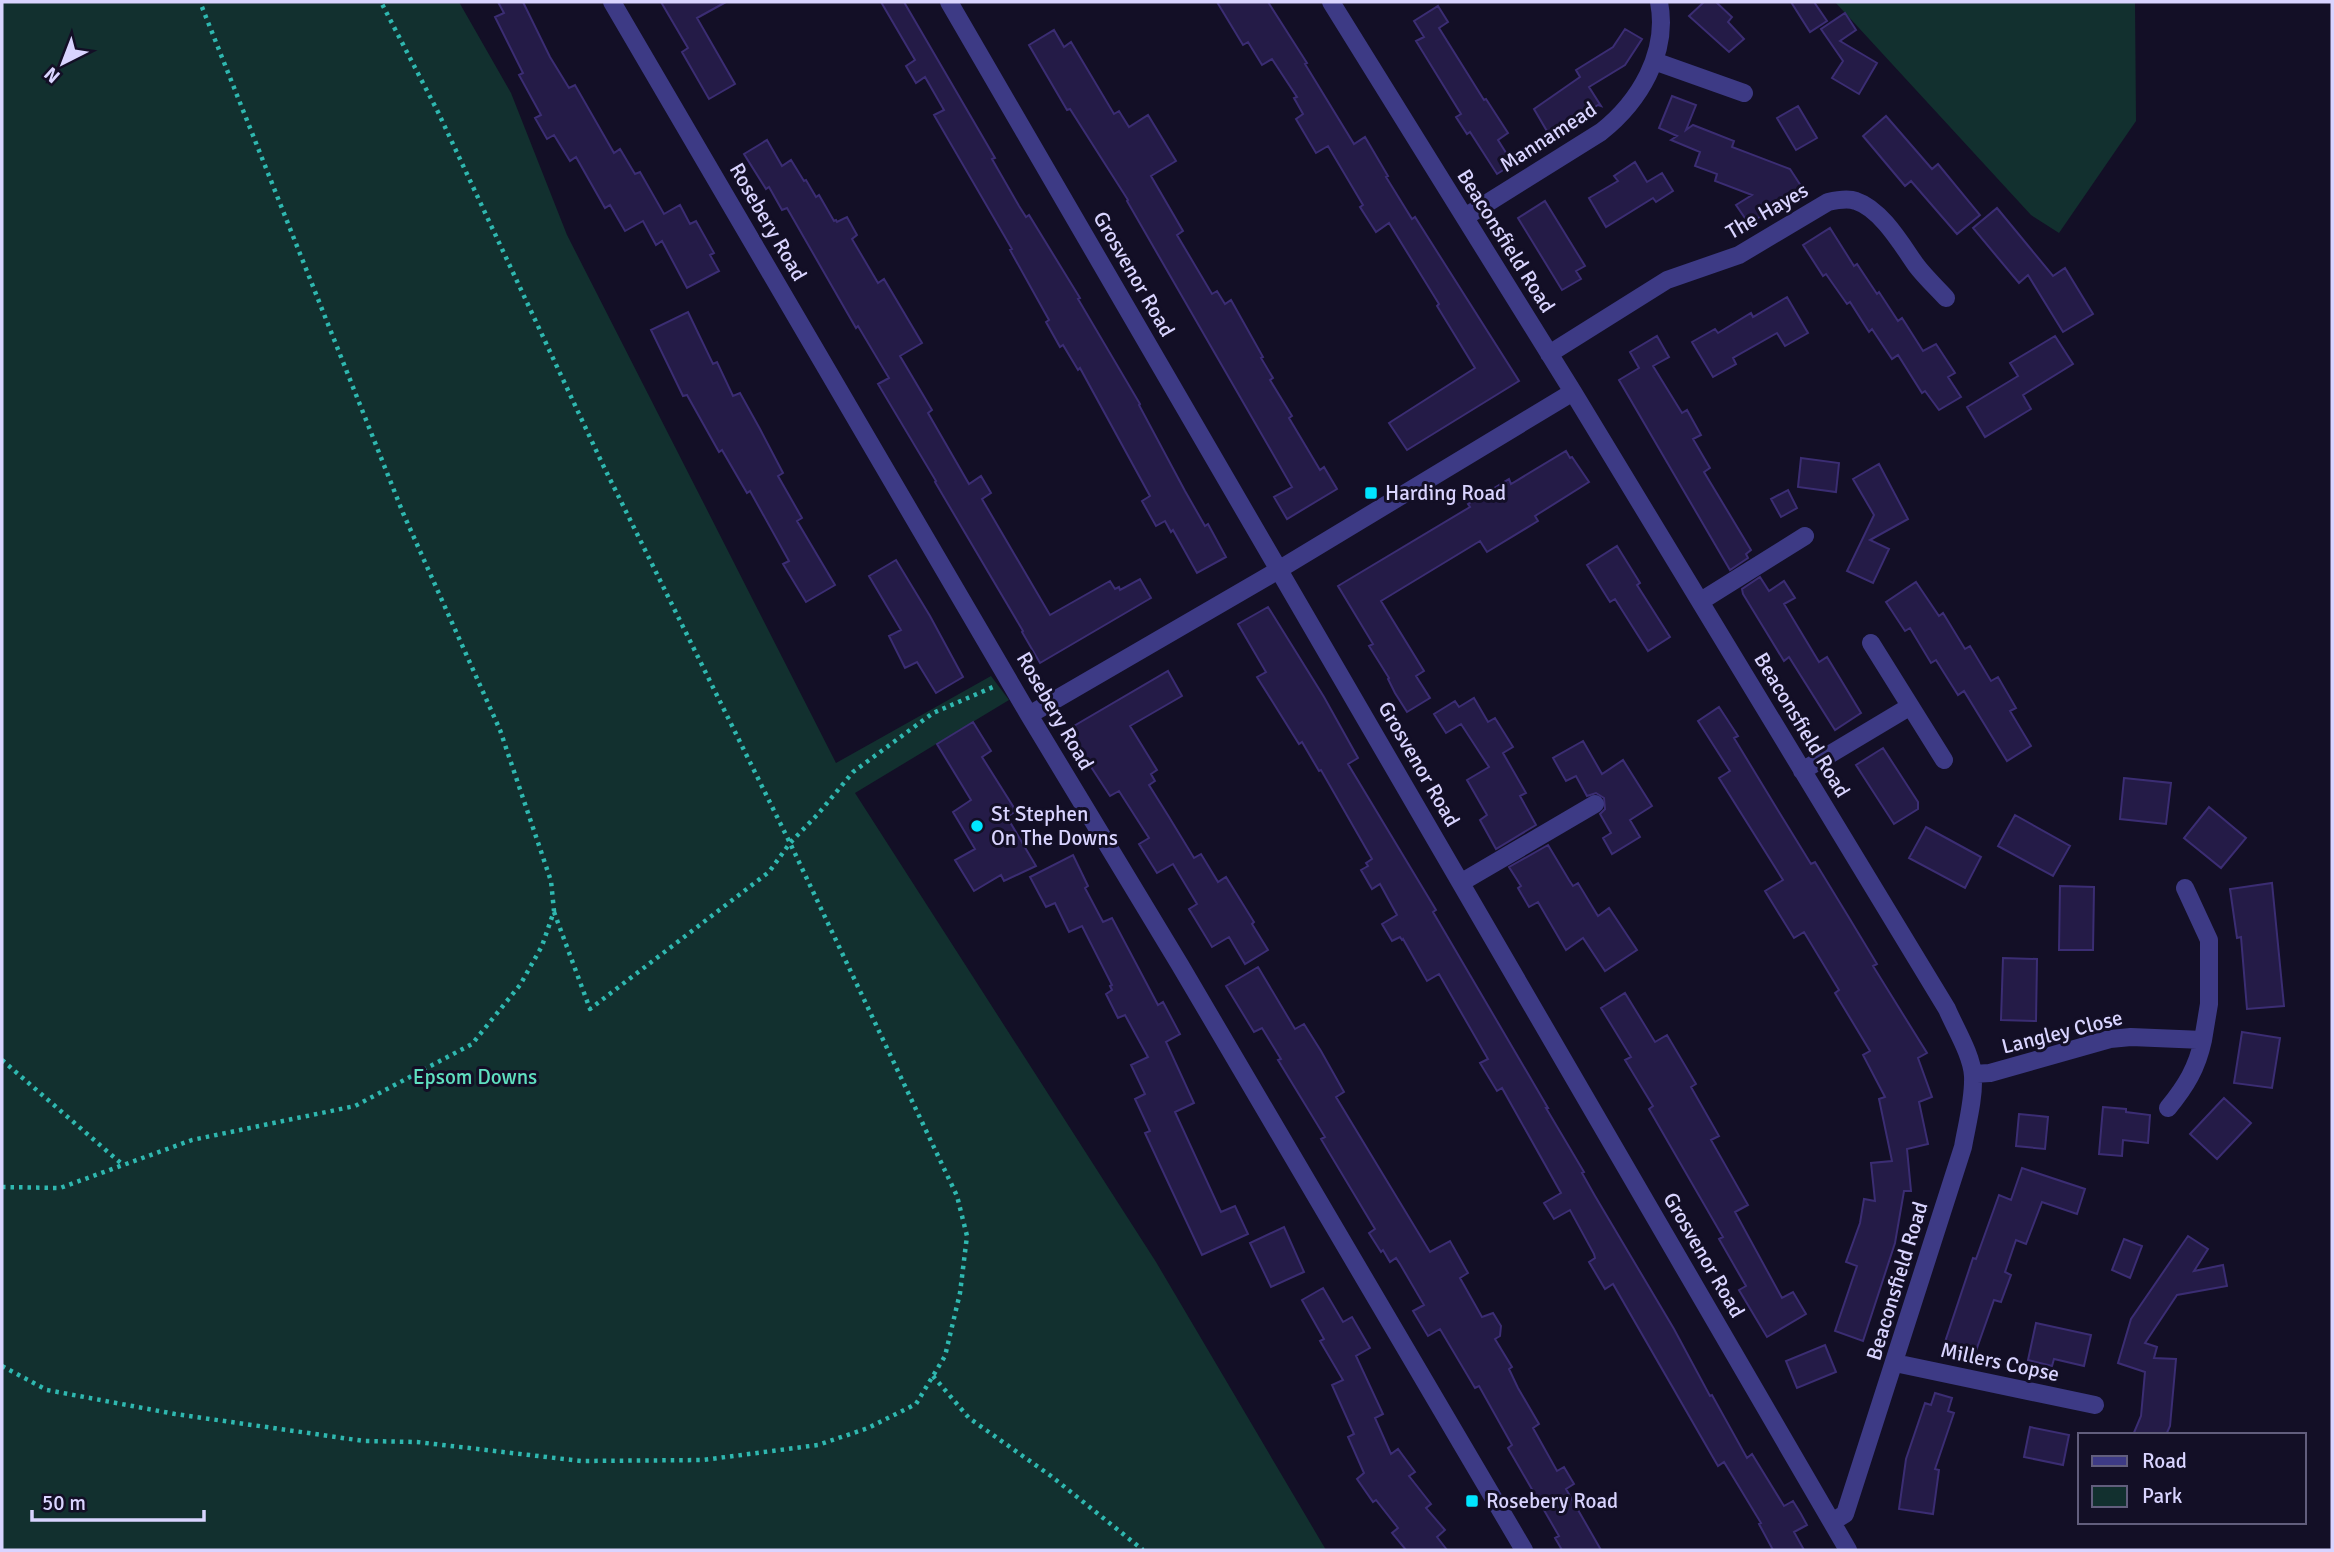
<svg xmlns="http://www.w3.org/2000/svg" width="2334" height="1552" font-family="Signika,sans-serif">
  <rect width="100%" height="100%" fill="#130f26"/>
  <path fill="#12302f" d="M2 2H459L511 93 567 235 836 763 991 676 1009 700 855 793 1156 1262 1326 1550H2Z
    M1835 2H2135L2136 121 2059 233 2031 215Z"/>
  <path fill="#241b47" stroke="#3b2d73" stroke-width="2" d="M498 2H523L550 57 569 88 575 85 614 153 620 149 635 174 640 172 664 214 680 205 690 224 696 221 714 253 710 255 719 271 687 288 662 241 656 245 643 221 625 231 610 205 605 208 576 157 570 161 554 135 547 139 535 118 541 115 519 75 523 73 495 17 504 13Z
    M661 2H726L697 18 735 84 709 99 682 52 688 48Z
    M881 2H904L995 158 992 159 1019 206 1026 217 1029 215 1080 298 1078 299 1140 404 1139 405 1185 491 1205 526 1208 524 1226 557 1197 573 1173 530 1171 532 1165 521 1156 526 1142 501 1150 496 1080 368 1078 370 1063 345 1060 347 1046 322 1049 320 1010 250 1012 249 934 115 944 110 925 77 916 83 906 66 915 60Z
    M1217 2H1268L1307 63 1305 64 1354 144 1365 137 1388 176 1386 177 1412 219 1415 217 1519 381 1407 450 1389 423 1475 368 1437 306 1439 304 1389 223 1376 232 1360 207 1363 205 1328 146 1316 153 1296 119 1303 114 1294 98 1297 97 1272 59 1262 65 1248 42 1243 45Z
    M1704 2H1716L1732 17 1728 22 1744 39 1729 52 1689 16Z
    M1791 2H1814L1827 21 1810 32Z
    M1438 6 1448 22 1439 28 1484 100 1486 99 1508 133 1498 140 1513 164 1497 174 1470 132 1467 134 1456 117 1461 114 1416 41 1424 37 1414 21Z
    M1845 13 1856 30 1840 41 1877 63 1859 94 1832 78 1843 61 1821 29Z
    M1625 29 1642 39 1625 65 1589 87 1601 106 1598 105 1567 124 1569 127 1551 138 1534 109 1580 77 1576 70 1613 47Z
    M1054 30 1064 47 1071 42 1114 114 1119 111 1129 127 1148 115 1176 161 1151 176 1183 231 1177 235 1212 294 1217 291 1225 304 1231 300 1263 357 1261 358 1273 378 1270 380 1292 416 1289 418 1320 470 1324 467 1337 489 1287 519 1274 497 1292 487 1127 201 1128 200 1070 109 1067 110 1029 45Z
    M1672 96 1696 105 1686 130 1693 125 1734 141 1732 147 1790 169 1803 189 1749 224 1736 205 1752 195 1715 181 1717 174 1695 166 1700 152 1671 140 1677 136 1659 128Z
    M1798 106 1817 138 1796 150 1777 118Z
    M1886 116 1932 169 1938 164 1980 215 1957 234 1911 181 1905 186 1863 136Z
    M767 140 782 166 791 160 804 181 806 180 816 197 819 195 834 221 836 220 837 222 847 217 857 235 852 239 878 283 884 279 922 343 900 356 932 410 928 413 969 484 981 476 991 493 982 499 1050 615 1110 581 1115 589 1119 587 1120 590 1140 579 1151 598 1040 663 1022 632 1023 631 935 482 936 481 878 384 889 378 858 326 856 328 787 208 782 210 769 187 766 189 744 154Z
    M1635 162 1647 182 1662 173 1673 191 1656 202 1653 198 1606 227 1589 198 1618 181 1614 176Z
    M1545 201 1585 266 1576 271 1581 279 1562 290 1518 218Z
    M1997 208 2053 276 2065 268 2093 314 2063 332 2028 275 2019 283 1973 228Z
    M1830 228 1854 266 1857 264 1877 294 1879 292 1898 321 1902 318 1923 351 1936 344 1955 373 1948 377 1961 397 1939 410 1925 391 1922 393 1898 355 1892 359 1872 329 1869 332 1850 302 1847 304 1826 274 1823 276 1803 245Z
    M1787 297 1808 333 1785 346 1777 333 1733 358 1736 364 1713 377 1692 342 1715 329 1718 333 1751 313 1753 317Z
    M688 312 713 364 717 362 733 396 740 393 760 429 783 473 778 476 802 518 797 521 835 585 806 602 783 564 789 561 750 491 747 493 722 450 719 452 687 395 683 396 651 330Z
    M1657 336 1669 357 1653 366 1682 413 1687 410 1701 435 1693 439 1710 468 1704 472 1751 550 1746 554 1748 558 1730 570 1619 380 1639 368 1630 352Z
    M2055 336 2073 364 2023 395 2031 409 1985 437 1967 407 2018 376 2010 363Z
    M1566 451 1570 458 1572 457 1589 482 1535 516 1538 521 1487 552 1480 541 1381 601 1424 671 1416 676 1430 698 1407 712 1395 693 1388 679 1389 678 1369 646 1373 644 1338 586 1470 507 1468 504 1509 479 1511 484Z
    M1801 458 1839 463 1836 492 1798 487Z
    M1879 464 1908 519 1870 540 1889 549 1873 583 1847 571 1874 515 1853 479Z
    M1788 490 1797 508 1781 517 1771 499Z
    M1617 546 1640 583 1637 585 1670 637 1648 651 1615 599 1610 602 1587 565Z
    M896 560 930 616 963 677 936 693 917 662 905 668 889 636 901 630 869 576Z
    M1760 577 1769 591 1784 581 1795 598 1784 604 1819 662 1827 657 1861 713 1835 730 1789 657 1784 661 1743 594 1742 589Z
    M1916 582 1939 616 1943 613 1965 649 1970 646 1991 681 1998 677 2016 708 2010 711 2031 746 2007 761 1964 691 1958 695 1936 660 1931 663 1910 628 1905 631 1886 602Z
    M1268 607 1324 697 1358 758 1348 764 1436 910 1433 912 1548 1108H1546L1584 1172 1582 1173 1595 1196 1674 1329 1710 1396 1712 1395 1747 1458 1752 1454 1784 1506 1793 1501 1801 1514 1807 1525 1794 1532 1804 1550H1773L1759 1524 1761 1523 1724 1462 1718 1466 1613 1284 1605 1289 1589 1262 1595 1258 1594 1254 1570 1210 1554 1219 1544 1203 1561 1193 1502 1088 1497 1091 1480 1063 1488 1059 1439 974 1427 981 1403 939 1402 940 1400 937 1392 941 1382 924 1397 915 1380 884 1372 889 1361 870 1368 866 1366 863 1372 859 1321 770 1319 771 1302 742 1299 744 1257 677 1266 672 1238 624Z
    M1168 671 1182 696 1130 726 1157 770 1151 774 1155 781 1149 785 1169 817 1194 858 1201 854 1218 882 1226 877 1254 922 1252 924 1268 950 1245 964 1229 937 1212 947 1189 909 1197 904 1173 864 1157 873 1139 844 1149 838 1119 791 1110 796 1067 730Z
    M1474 698 1488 722 1495 718 1513 747 1503 753 1526 793 1520 796 1536 825 1496 849 1480 820 1487 815 1467 780 1489 767 1461 724 1446 733 1434 714 1455 701 1459 707Z
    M1719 707 1738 736 1734 738 1779 812 1811 864 1815 862 1848 916 1877 964 1873 966 1927 1053 1918 1058 1932 1097 1919 1102 1928 1144 1907 1149 1911 1191H1904L1895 1243 1863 1341 1835 1331 1857 1266 1846 1262 1860 1223 1864 1199 1875 1201 1871 1163 1892 1161 1879 1099 1885 1097 1863 1055 1870 1051 1835 993 1839 990 1804 932 1794 938 1765 891 1783 880 1719 778 1730 771 1698 721Z
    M973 722 991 751 982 757 1016 811 1007 817 1036 866 1004 881 1001 875 974 891 955 860 975 849 953 812 971 800 937 744Z
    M1583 741 1602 774 1623 760 1652 806 1630 820 1640 837 1612 854 1603 838 1611 833 1600 814 1605 809 1604 798 1596 793 1587 796 1576 776 1566 781 1553 758Z
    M1883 748 1918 802V809L1894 824 1856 765Z
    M2124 778 2171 783 2166 824 2120 819Z
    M2209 807 2246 838 2221 868 2184 838Z
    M2015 815 2070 846 2053 876 1998 846Z
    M1926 827 1981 857 1965 888 1909 858Z
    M1548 845 1569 880 1573 886 1578 883 1598 916 1609 908 1637 950 1605 971 1583 938 1566 950 1538 902 1529 907 1518 888 1521 886 1509 867Z
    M1073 855 1088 886 1085 888 1103 922 1112 918 1158 1005 1163 1002 1180 1034 1166 1042 1194 1103 1175 1112 1221 1212 1235 1206 1248 1234 1202 1255 1145 1133 1150 1131 1135 1099 1145 1094 1131 1065 1148 1057 1125 1015 1118 1018 1106 994 1112 990 1110 986 1112 985 1082 926 1069 932 1055 903 1046 907 1030 877Z
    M2272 883 2284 1006 2247 1009 2241 937 2237 938 2230 889Z
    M2060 886 2094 887 2093 950H2059Z
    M2003 958 2037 959 2036 1021 2001 1020Z
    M1258 967 1295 1029 1304 1024 1321 1051 1344 1092 1336 1097 1430 1252 1450 1241 1468 1273 1460 1278 1482 1317 1493 1313 1501 1326 1500 1336 1495 1339 1512 1367 1509 1369 1518 1388 1539 1424 1533 1428 1557 1471 1564 1467 1574 1484 1566 1489 1601 1550H1562L1555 1538 1559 1536 1508 1448 1512 1445 1479 1386 1475 1388 1440 1329 1428 1336 1413 1311 1424 1305 1400 1264 1396 1258 1390 1262 1383 1250 1381 1252 1369 1233 1375 1229 1321 1139 1325 1137 1278 1060 1281 1059 1262 1028 1254 1032 1226 986Z
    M1625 993 1655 1042 1667 1035 1696 1084 1691 1087 1719 1136 1711 1140 1748 1205 1735 1212 1782 1298 1793 1292 1806 1314 1767 1337 1739 1290 1746 1286 1719 1239 1723 1237 1649 1109 1653 1106 1625 1060 1631 1057 1601 1008Z
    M2242 1032 2280 1038 2272 1088 2234 1083Z
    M2224 1098 2251 1123 2217 1159 2190 1134Z
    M2103 1107 2126 1109V1112L2150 1115 2148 1143 2123 1140 2122 1156 2099 1154Z
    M2019 1114 2048 1117 2045 1149 2016 1146Z
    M2022 1168 2085 1189 2077 1214 2042 1202 2026 1244 2016 1240 2005 1272 2011 1275 2001 1302 1994 1300 1972 1362 1942 1351 1973 1258 1976 1259 1999 1195 2011 1200Z
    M1284 1227 1304 1272 1271 1287 1250 1243Z
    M2188 1236 2208 1249 2194 1271 2223 1265 2227 1286 2177 1295 2145 1343 2157 1347 2154 1358 2176 1359 2170 1426 2166 1435H2133L2141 1416 2145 1372 2118 1363 2131 1319Z
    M2124 1239 2142 1246 2130 1278 2112 1270Z
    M1323 1288 1343 1322 1352 1317 1370 1348 1356 1356 1383 1414 1375 1418 1391 1454 1398 1449 1415 1472 1409 1476 1431 1504 1426 1508 1445 1530 1437 1537 1447 1550H1406L1392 1533 1398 1528 1376 1500 1373 1502 1357 1479 1364 1473 1348 1437 1354 1434 1332 1385 1343 1380 1320 1341 1324 1339 1302 1300Z
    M2036 1323 2091 1335 2084 1366 2054 1359 2052 1366 2028 1360Z
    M1825 1345 1836 1372 1797 1388 1786 1361Z
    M1935 1393 1952 1398 1948 1411 1954 1413 1935 1469 1939 1470 1933 1514 1899 1509 1906 1459 1925 1403 1931 1405Z
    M2030 1427 2069 1435 2063 1465 2024 1457Z"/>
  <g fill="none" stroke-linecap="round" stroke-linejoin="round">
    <path stroke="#2fb8b0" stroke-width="4.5" stroke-dasharray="3.5 5" stroke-linecap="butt" d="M554 912 590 1009 769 872 790 843 818 814 853 772 933 713 993 687
      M2 1060 123 1165
      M2 1187 60 1188 192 1140 355 1106 472 1044 520 985 542 946 554 911 551 881 500 730 403 513 200 2
      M2 1366 47 1390 175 1414 364 1441 417 1442 581 1461 703 1460 818 1445 868 1428 916 1404 945 1356 960 1293 967 1236 957 1196 790 843 602 463 438 112 381 2
      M933 1376 969 1418 1051 1476 1143 1550"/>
    <path stroke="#3d3a85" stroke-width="18" d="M612 2 1029 715 1180 965 1524 1550
      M949 2 1848 1550
      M1331 2 1573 392 1947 1009C1955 1028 1972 1055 1973 1076 1974 1099 1967 1124 1963 1147L1845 1514 1832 1522
      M1654 61 1744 93
      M1465 217 1601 132C1639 102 1669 53 1659 2
      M1549 354 1667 280 1739 255 1828 202C1837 200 1848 198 1856 201 1881 209 1902 245 1916 265 1925 277 1936 287 1946 298
      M1701 601 1805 536
      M1871 643 1944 760
      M1029 715 1270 575 1573 392
      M1802 771 1909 707
      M1462 882 1595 804
      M1973 1074 1990 1073 2110 1039 2131 1037 2203 1040 2209 1004V940L2185 888
      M2168 1108C2186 1086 2197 1068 2203 1040
      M1895 1363 2095 1405"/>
  </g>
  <g fill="#00e5ff" stroke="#130f26" stroke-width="2.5">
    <rect x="1364" y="486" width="14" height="14" rx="3.5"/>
    <circle cx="977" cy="826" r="7"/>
    <rect x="1465" y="1494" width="14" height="14" rx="3.5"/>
  </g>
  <g text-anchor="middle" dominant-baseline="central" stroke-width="6" stroke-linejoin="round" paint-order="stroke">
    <g font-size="21" fill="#d9d4ff" stroke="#130f26">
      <text transform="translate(1548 137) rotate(-33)">Mannamead</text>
      <text transform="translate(1767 211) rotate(-30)">The Hayes</text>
      <text transform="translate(768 222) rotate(60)">Rosebery Road</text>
      <text transform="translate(1506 241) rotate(58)">Beaconsfield Road</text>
      <text transform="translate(1134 274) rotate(60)">Grosvenor Road</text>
      <text transform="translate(1055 711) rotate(60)">Rosebery Road</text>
      <text transform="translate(1802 725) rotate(59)">Beaconsfield Road</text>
      <text transform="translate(1419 764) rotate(60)">Grosvenor Road</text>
      <text transform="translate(2062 1032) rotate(-14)">Langley Close</text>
      <text transform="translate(1704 1255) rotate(60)">Grosvenor Road</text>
      <text transform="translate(1897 1281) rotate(-73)">Beaconsfield Road</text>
      <text transform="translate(2000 1362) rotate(12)">Millers Copse</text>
    </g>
    <g font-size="21" fill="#d9d4ff" stroke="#130f26" text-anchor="start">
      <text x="1385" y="493">Harding Road</text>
      <text x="991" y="814">St Stephen<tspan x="991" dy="24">On The Downs</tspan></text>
      <text x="1486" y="1501">Rosebery Road</text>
    </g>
    <g font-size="21" fill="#5fe0c0" stroke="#130f26">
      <text x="475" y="1077">Epsom Downs</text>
    </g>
  </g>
  <rect width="2334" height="1552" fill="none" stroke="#d9d4ff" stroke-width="7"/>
  <rect x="2078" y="1433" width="228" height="91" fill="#130f26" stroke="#625e7d" stroke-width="2"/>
  <rect x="2092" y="1456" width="35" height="10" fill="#3d3a85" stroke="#625e7d" stroke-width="2"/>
  <text x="2142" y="1468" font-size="21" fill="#d9d4ff">Road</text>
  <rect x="2092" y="1486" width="35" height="21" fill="#12302f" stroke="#625e7d" stroke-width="2"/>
  <text x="2142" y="1503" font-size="21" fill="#d9d4ff">Park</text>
  <g transform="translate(63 63) rotate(222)" stroke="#130f26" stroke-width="5" paint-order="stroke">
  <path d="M0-5L12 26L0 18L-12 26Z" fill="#d9d4ff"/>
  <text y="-10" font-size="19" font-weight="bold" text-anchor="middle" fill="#d9d4ff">N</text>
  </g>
  <path d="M32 1510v10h172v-10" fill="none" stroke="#d9d4ff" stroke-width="3.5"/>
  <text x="42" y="1510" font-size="21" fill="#d9d4ff" stroke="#130f26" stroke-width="5" paint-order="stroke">50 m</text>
</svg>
